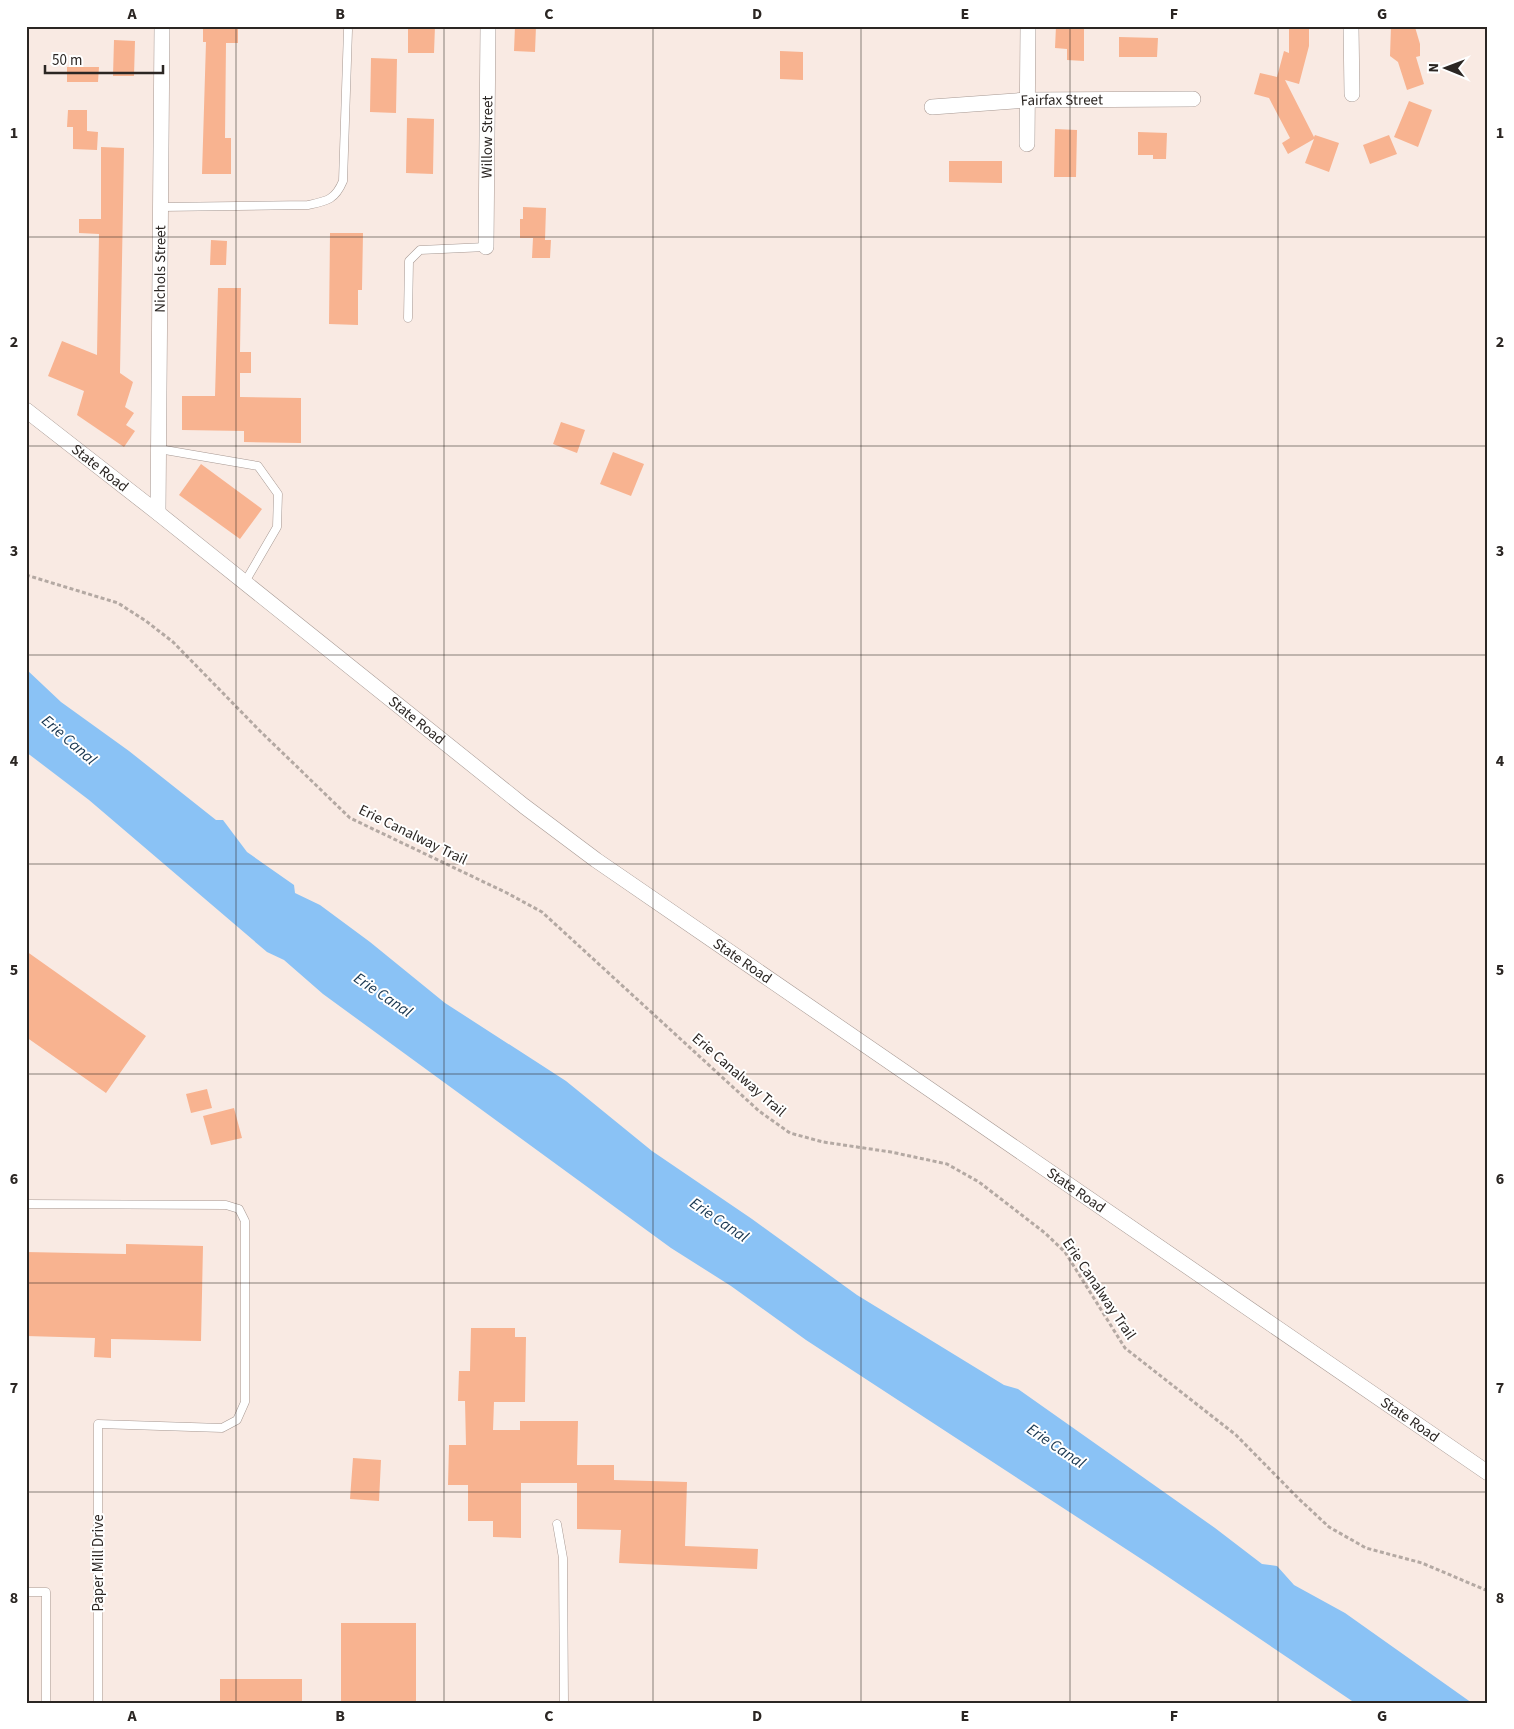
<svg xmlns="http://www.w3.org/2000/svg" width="1514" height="1729" font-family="'Source Sans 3',sans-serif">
  <rect width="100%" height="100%" fill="#f9eae3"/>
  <path fill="#8ac2f5" d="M26 669 61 702 129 751 216 820H223L247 852 294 885 295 893 320 905 370 942 445 1003 566 1081 652 1151 752 1219 857 1295 1004 1385 1018 1389 1215 1528 1262 1564 1277 1566 1294 1585 1345 1613 1472 1703H1355L1152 1566 806 1340 731 1286 671 1248 323 994 284 960 267 952 89 800 26 752Z"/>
  <path fill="#f8b390" d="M203 26H238V43H226L225 138H231V174H202L206 42H203Z
    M408 26H435L434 53H408Z
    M515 26H536L535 52 514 51Z
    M1056 26H1084V61L1067 60V49L1055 48Z
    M1289 26H1309V46L1299 84 1285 80 1314 137 1315 135 1339 143 1329 172 1305 163 1314 139 1288 154 1282 143 1290 138 1269 98 1254 94 1260 73 1277 77 1284 51 1289 53Z
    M1391 26 1415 27 1420 44V56L1416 57 1424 84 1407 90 1398 62 1390 56Z
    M1119 37 1158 38 1157 57H1119Z
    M114 40 135 41 134 76H113Z
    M780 51 803 52V80L780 79Z
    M371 58 397 59 396 113 370 112Z
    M67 67H99L98 82H67Z
    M1409 101 1432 110 1418 147 1394 137Z
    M68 110H87V131L98 132 97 150 73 149V127H67Z
    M407 118 434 119 433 174 406 173Z
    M1055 129 1077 130 1076 177H1054Z
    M1138 132 1167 133 1166 159H1153V155H1138Z
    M1389 135 1397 154 1370 164 1363 145Z
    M101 147 124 148 120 373 133 382 125 407 134 413 126 425 135 431 124 447 77 415 84 391 48 376 62 341 97 355 99 234 79 233V219H101Z
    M949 161H1002V183L949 182Z
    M523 207 546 208 545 240H551L550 258H532L533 238H520V219H523Z
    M330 233H363L362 290H358V325L329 324Z
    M211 240 227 241 226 265H210Z
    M218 288H241L240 352H251V373H240V397L301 398V443L244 442V431L182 430V396H215Z
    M561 422 585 430 577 453 553 444Z
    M613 452 644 464 631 496 600 484Z
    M201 464 262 509 240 539 179 495Z
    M26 951 146 1036 106 1093 26 1037Z
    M207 1089 212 1108 191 1113 186 1094Z
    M234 1108 242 1138 211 1145 203 1116Z
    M126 1244 203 1246 201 1341 111 1339V1358L94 1357 95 1338 26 1336V1252L126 1254Z
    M471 1328H515V1337H526L525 1402H494L493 1430H520V1421H578L577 1465H614V1480L687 1482 685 1546 758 1549 757 1569 619 1563 621 1530 577 1529V1483H521V1538L493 1537V1521H468V1485H448L449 1445H466L465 1401H458L459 1371H470Z
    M353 1458 381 1460 379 1501 350 1499Z
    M341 1623H416V1703H341Z
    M220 1679H302V1703H220Z"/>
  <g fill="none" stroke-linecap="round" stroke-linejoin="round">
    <g stroke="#a69892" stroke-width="9">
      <path id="service" d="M161 207 308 205C327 201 335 200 343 181L348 30
        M408 318 409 261 420 250 486 247
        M159 449 258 466 278 494 277 527 245 582
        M26 1204 226 1205 239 1209 245 1221V1402L237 1420 222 1428 98 1424V1703
        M557 1524 563 1558 564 1703
        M26 1592H46V1703"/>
    </g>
    <g stroke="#a69892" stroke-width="16">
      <g id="minor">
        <path d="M1351 26 1352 94"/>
        <path id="s1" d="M932 107 1027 100 1193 99"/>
        <path d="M1027 144 1028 26"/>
        <path id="s2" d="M486 247 488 26"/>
        <path id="s3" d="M26 410 158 513 524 806 596 860 1488 1473"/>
        <path id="s4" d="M158 513 162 26"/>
      </g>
    </g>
    <path stroke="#b4a9a3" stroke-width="3" stroke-dasharray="4 2.5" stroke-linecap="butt" d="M26 575 118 603 146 621 173 642 260 731 350 818 507 893 542 912 759 1111 790 1133 823 1142 891 1152 947 1164 979 1182 1045 1233 1065 1252 1125 1348 1236 1435 1299 1499 1329 1527 1366 1548 1422 1563 1488 1591"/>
    <use href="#service" stroke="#fff" stroke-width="8"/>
    <use href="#minor" stroke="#fff" stroke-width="15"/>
  </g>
  <path fill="none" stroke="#2b2623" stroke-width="1" stroke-opacity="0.55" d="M236 26V1703M444 26V1703M653 26V1703M861 26V1703M1070 26V1703M1278 26V1703M26 237H1488M26 446H1488M26 655H1488M26 864H1488M26 1074H1488M26 1283H1488M26 1492H1488"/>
  <g text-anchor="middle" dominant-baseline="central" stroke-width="4" stroke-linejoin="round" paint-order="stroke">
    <g font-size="15" fill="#2b2623" stroke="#fff">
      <text stroke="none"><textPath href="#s1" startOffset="130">Fairfax Street</textPath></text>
      <text stroke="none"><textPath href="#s2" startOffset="110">Willow Street</textPath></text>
      <text stroke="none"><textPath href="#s4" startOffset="244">Nichols Street</textPath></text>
      <text stroke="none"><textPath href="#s3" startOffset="94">State Road</textPath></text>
      <text stroke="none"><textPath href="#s3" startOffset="499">State Road</textPath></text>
      <text transform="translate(413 835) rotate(26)">Erie Canalway Trail</text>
      <text stroke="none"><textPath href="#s3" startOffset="904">State Road</textPath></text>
      <text transform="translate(739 1075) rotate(41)">Erie Canalway Trail</text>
      <text stroke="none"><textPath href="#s3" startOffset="1309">State Road</textPath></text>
      <text transform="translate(1099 1289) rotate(56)">Erie Canalway Trail</text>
      <text stroke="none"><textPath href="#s3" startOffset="1714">State Road</textPath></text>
      <text transform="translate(98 1563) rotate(-90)">Paper Mill Drive</text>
    </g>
    <g font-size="16" font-style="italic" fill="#183650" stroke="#fff">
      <text transform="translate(69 740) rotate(41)">Erie Canal</text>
      <text transform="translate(383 995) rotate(34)">Erie Canal</text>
      <text transform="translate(719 1220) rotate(34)">Erie Canal</text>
      <text transform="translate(1056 1446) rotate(34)">Erie Canal</text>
    </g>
  </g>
  <rect width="1514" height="1729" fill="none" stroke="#ffffff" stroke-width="55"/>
  <g transform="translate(1446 68) rotate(271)" stroke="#ffffff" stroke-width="4" paint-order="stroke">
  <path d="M0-4L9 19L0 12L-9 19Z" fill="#2b2623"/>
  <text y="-8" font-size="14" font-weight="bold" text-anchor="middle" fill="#2b2623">N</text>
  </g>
  <path d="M45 65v8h118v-8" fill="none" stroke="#2b2623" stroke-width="2.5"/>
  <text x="52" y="65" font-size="15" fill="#2b2623" stroke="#ffffff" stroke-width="4" paint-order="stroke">50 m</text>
  <rect x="28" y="28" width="1458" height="1674" fill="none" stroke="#2b2623" stroke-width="2"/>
  <g font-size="16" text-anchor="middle" font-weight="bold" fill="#2b2623">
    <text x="132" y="19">A</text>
    <text x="340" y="19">B</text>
    <text x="549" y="19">C</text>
    <text x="757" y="19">D</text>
    <text x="965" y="19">E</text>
    <text x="1174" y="19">F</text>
    <text x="1382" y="19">G</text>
    <text x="14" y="138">1</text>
    <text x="1500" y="138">1</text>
    <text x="14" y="347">2</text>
    <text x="1500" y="347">2</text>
    <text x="14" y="556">3</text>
    <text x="1500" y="556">3</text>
    <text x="14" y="766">4</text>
    <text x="1500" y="766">4</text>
    <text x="14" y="975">5</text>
    <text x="1500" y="975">5</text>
    <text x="14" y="1184">6</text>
    <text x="1500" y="1184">6</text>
    <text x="14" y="1393">7</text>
    <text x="1500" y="1393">7</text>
    <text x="14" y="1603">8</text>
    <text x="1500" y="1603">8</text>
    <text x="132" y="1721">A</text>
    <text x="340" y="1721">B</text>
    <text x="549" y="1721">C</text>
    <text x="757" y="1721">D</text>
    <text x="965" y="1721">E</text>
    <text x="1174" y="1721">F</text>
    <text x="1382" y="1721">G</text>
  </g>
</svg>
